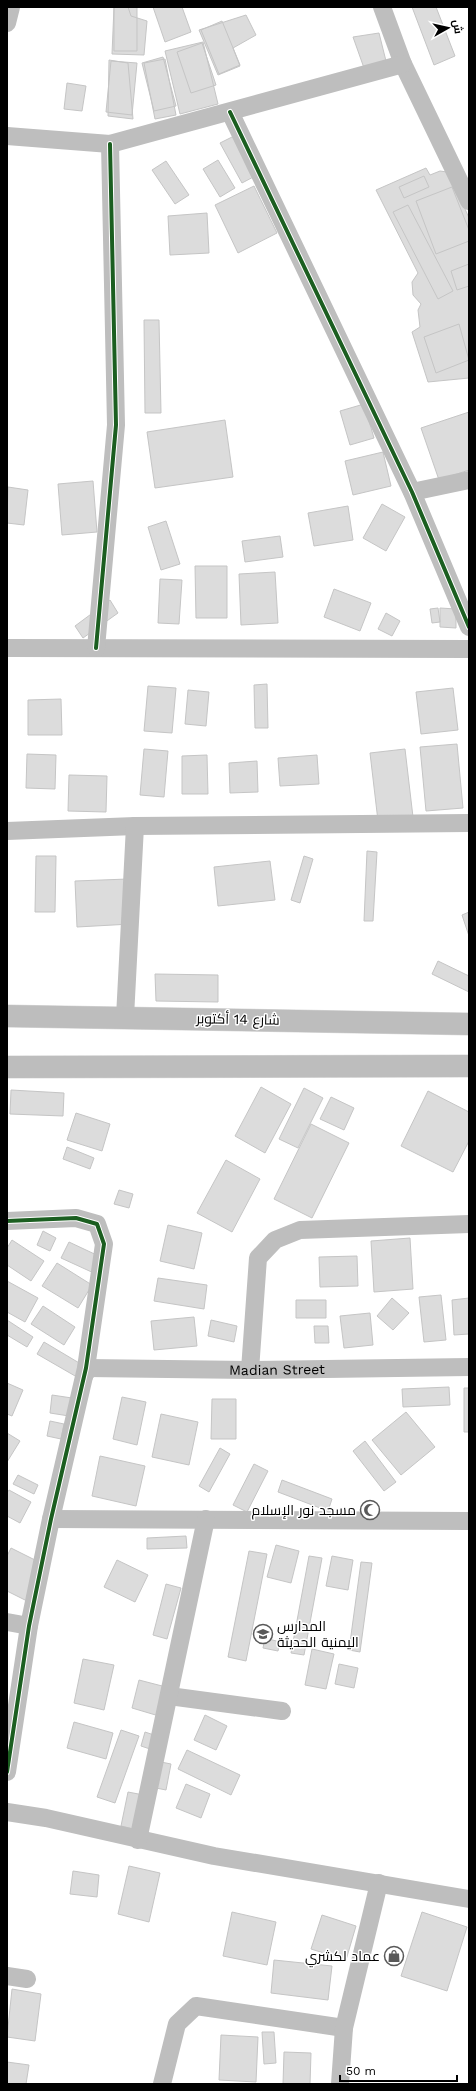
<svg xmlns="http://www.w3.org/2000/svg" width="476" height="2091" font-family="'Work Sans',Cairo,sans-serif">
  <rect width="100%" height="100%" fill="#fff"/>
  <path fill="#dcdcdc" stroke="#c5c5c5" d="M114 7H137V51H114Z
    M114 7H128L131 16 147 21 144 55 112 54Z
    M153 7H182L191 32 165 42Z
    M412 7H436L455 56 434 65Z
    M246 15 256 35 233 48 240 66 218 75 199 30Z
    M222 21 240 65 219 74 201 30Z
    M379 33 386 61 364 68 353 37Z
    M203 42 218 104 180 114 165 51Z
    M202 43 216 85 191 93 177 52Z
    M163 57 176 106 154 111 142 63Z
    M165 59 176 115 155 119 144 63Z
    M109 60 128 63 133 119 108 116Z
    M111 61 137 63 132 115 106 112Z
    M67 83 86 86 82 111 64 109Z
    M238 134 259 174 242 183 220 143Z
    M218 160 235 188 220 197 203 169Z
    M166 161 189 195 175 204 152 170Z
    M426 168 430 175 440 171 447 172 451 177 469 218V378L428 382 412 332 420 327 418 310 421 304 413 295 412 282 418 273 376 190Z
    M424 176 429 187 404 198 399 187Z
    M254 186 277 233 238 253 215 205Z
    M452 187 469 230V241L436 254 416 201Z
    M408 205 453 291 438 299 393 212Z
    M207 213 209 253 170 255 168 216Z
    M469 264V286L457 290 451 271Z
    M144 320H159L161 413H145Z
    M459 324 469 360 436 373 424 337Z
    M364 404 374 438 350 445 340 411Z
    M469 412V470L439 480 421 428Z
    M225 420 233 477 155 488 147 432Z
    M383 452 391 486 353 495 345 461Z
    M93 481 97 532 62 535 58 484Z
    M8 487 28 490 24 525 7 523Z
    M382 504 405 517 386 551 363 538Z
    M348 506 353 540 314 546 308 513Z
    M166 521 180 564 161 570 148 527Z
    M280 536 283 557 245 562 242 541Z
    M195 566H227V618H196Z
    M275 572 278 623 241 625 239 574Z
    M160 579 182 580 179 624 158 623Z
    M334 589 371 603 360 631 324 617Z
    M110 600 118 613 83 638 75 626Z
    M438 608 440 622 432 623 430 609Z
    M440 608 456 609V628L440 627Z
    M386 613 400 621 392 636 378 629Z
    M267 684 268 728H255L254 685Z
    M148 686 176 688 172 733 144 731Z
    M453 688 458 730 421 734 416 692Z
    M188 690 209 692 206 726 185 724Z
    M61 699 62 735H28V700Z
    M457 744 463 808 426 811 420 747Z
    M144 749 168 751 164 797 140 795Z
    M405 749 413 817 378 821 370 753Z
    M27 754 56 755 55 789 26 788Z
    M207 755 208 794H182V756Z
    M317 755 319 784 280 786 278 758Z
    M257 761 258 792 230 793 229 763Z
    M69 775 107 776 106 812 68 811Z
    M367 851 377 852 373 921H364Z
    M36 856H56L55 912H35Z
    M304 856 313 859 300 903 291 900Z
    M270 861 275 900 218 906 214 867Z
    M128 879 131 924 77 927 75 881Z
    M469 912V936L462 915Z
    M438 961 469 976V992L432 974Z
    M155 974 218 975V1002L156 1001Z
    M261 1087 291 1104 265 1153 235 1136Z
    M304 1088 323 1098 298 1148 279 1139Z
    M11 1090 64 1093 63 1116 10 1114Z
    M428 1091 469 1112V1141L453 1172 401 1146Z
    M331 1097 354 1108 344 1130 320 1119Z
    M76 1113 110 1124 102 1151 67 1140Z
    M311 1124 349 1143 312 1218 274 1199Z
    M67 1147 94 1158 90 1169 63 1159Z
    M226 1160 260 1179 232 1232 197 1213Z
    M119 1190 133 1194 129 1208 114 1204Z
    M168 1225 202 1233 194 1269 160 1261Z
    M43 1231 56 1238 50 1251 37 1245Z
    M410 1238 413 1289 374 1292 371 1241Z
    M12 1240 44 1261 31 1281 7 1265V1248Z
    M69 1242 103 1258 96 1274 61 1258Z
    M357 1256 358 1286 320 1287 319 1257Z
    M57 1263 92 1285 78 1308 42 1286Z
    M158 1278 207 1285 204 1309 154 1301Z
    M7 1281 38 1298 25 1322 7 1312Z
    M441 1295 446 1340 424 1342 419 1297Z
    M392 1298 409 1313 393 1330 377 1316Z
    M469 1298V1334L454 1335 452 1300Z
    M296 1300H326V1318H296Z
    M43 1306 75 1327 64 1345 31 1324Z
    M370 1313 373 1345 344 1348 340 1316Z
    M194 1317 197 1346 154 1350 151 1321Z
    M7 1320 33 1337 27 1347 7 1335Z
    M211 1320 237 1326 234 1342 208 1336Z
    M314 1326H328L329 1343H315Z
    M44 1342 96 1373 89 1384 37 1354Z
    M7 1383 23 1390 12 1416 7 1414Z
    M449 1387 450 1405 403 1407 402 1389Z
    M464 1388H469V1432H464Z
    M52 1395 72 1398 69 1416 50 1413Z
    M122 1397 146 1402 137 1445 113 1439Z
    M212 1399H236V1439H211Z
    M406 1412 435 1447 401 1475 372 1440Z
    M161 1414 198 1422 189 1465 152 1457Z
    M50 1421 64 1424 61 1439 47 1436Z
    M7 1433 20 1441 7 1462Z
    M365 1441 396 1482 384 1491 353 1451Z
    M220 1448 230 1454 209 1492 199 1486Z
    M100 1456 145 1466 136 1506 92 1496Z
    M254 1464 268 1471 247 1512 233 1505Z
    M18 1475 38 1485 34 1494 13 1484Z
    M282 1480 332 1499 328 1511 278 1492Z
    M9 1490 31 1502 20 1523 7 1516V1493Z
    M186 1536 187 1548 147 1549V1538Z
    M276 1545 299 1551 291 1583 267 1577Z
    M11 1548 45 1565 27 1601 7 1591V1556Z
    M249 1551 267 1554 246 1661 228 1657Z
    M309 1556 322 1558 304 1655 291 1653Z
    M332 1556 353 1560 348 1590 326 1586Z
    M117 1560 148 1575 135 1602 104 1587Z
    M361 1562 372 1563 360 1652 349 1650Z
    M166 1584 181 1588 167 1639 153 1635Z
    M265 1638 280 1642 278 1651 263 1648Z
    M312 1649 334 1654 326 1689 305 1685Z
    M83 1659 114 1665 104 1710 74 1703Z
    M339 1664 358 1668 354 1688 335 1684Z
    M139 1680 166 1687 159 1716 132 1708Z
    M205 1715 227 1726 216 1750 194 1740Z
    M74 1722 113 1733 106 1759 67 1748Z
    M121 1730 139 1736 115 1803 97 1797Z
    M145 1732 166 1739 162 1753 141 1746Z
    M187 1750 240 1775 231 1795 178 1769Z
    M151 1760 171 1764 166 1790 146 1786Z
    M186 1784 210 1794 201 1818 176 1808Z
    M128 1792 154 1797 146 1832 121 1826Z
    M129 1866 160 1873 149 1922 118 1914Z
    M73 1871 99 1875 97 1897 70 1894Z
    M232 1912 276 1922 267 1965 223 1956Z
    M422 1912 467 1927 447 1991 401 1976Z
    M322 1915 356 1926 346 1960 311 1949Z
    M274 1960 332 1966 328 2000 271 1993Z
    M12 1989 41 1994 35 2041 7 2037Z
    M262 2032H274L276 2063 264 2064Z
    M221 2035 258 2037 256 2082 219 2080Z
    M284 2052 311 2053 310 2084H283Z
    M7 2062 29 2065 26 2084H7Z"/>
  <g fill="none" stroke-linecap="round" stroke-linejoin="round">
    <g stroke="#dbdbdb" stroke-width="23">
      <path id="primary" d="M7 1016 469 1024
        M7 1067 469 1066"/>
    </g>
    <g stroke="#bebebe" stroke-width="18">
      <path d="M382 7 403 64 469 201"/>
      <path d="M7 23 11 7"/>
      <path d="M230 112 412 492 469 627"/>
      <path d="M7 136 110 144 403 64"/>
      <path d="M412 492 469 480"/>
      <path d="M7 648 469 649"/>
      <path d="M96 648 116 425 110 144"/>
      <path d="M7 831 135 826 469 823"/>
      <path d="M125 1017 135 826"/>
      <path d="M7 1221 76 1218 97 1224 104 1244 86 1368 51 1519 29 1626 7 1772"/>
      <path id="s1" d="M86 1368 250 1370 469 1367"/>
      <path d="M250 1370 258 1258 275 1240 300 1230 469 1224"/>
      <path d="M51 1519 469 1521"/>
      <path d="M7 1622 29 1626"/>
      <path d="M169 1696 282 1711"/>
      <path d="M7 1812 46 1818 214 1856 469 1899"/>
      <path d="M138 1840 206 1519"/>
      <path d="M7 1976 27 1979"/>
      <path d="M162 2084 177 2024 196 2006 344 2028"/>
      <path d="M340 2084 344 2028 379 1883"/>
    </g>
    <use href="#primary" stroke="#bdbdbd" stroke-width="22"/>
    <g stroke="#fff" stroke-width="6">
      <path id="cycleway" d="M230 112 412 492 469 627
        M96 648 116 425 110 144
        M7 1221 76 1218 97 1224 104 1244 86 1368 51 1519 29 1626 7 1772"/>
    </g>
    <use href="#cycleway" stroke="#1b5e20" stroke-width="4"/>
  </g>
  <defs>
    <g id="mosque-ring" transform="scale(1)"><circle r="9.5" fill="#fff" stroke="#595959" stroke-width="1.5"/><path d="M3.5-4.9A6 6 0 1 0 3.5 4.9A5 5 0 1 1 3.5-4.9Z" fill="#595959"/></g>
    <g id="school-ring" transform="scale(1)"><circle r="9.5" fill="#fff" stroke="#595959" stroke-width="1.5"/><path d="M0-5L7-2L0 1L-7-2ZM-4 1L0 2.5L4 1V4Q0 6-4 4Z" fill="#595959"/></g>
    <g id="shop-ring" transform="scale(1)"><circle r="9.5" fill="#fff" stroke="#595959" stroke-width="1.5"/><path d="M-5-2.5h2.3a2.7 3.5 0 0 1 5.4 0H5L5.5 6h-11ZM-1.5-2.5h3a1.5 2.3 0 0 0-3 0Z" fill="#595959"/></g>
  </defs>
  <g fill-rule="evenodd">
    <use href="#mosque-ring" x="370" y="1510"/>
    <use href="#school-ring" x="263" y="1634"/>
    <use href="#shop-ring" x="394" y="1956"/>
  </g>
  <g text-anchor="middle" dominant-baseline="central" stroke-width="3" stroke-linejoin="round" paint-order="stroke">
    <g font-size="14" fill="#000" stroke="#fff">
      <text transform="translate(238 1019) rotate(1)">شارع 14 أكتوبر</text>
      <text stroke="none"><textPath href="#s1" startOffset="191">Madian Street</textPath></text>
    </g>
    <g font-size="14" fill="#000" stroke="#fff" text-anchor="end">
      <text x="356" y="1510">مسجد نور الإسلام</text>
      <text x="277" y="1626" text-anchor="start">المدارس<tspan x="277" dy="16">اليمنية الحديثة</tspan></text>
      <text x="380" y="1956">عماد لكشري</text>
    </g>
  </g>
  <rect width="476" height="2091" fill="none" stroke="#000000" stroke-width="16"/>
  <g transform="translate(448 28) rotate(82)" stroke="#ffffff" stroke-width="3" paint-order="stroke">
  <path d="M0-3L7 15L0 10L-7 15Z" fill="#000000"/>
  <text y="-6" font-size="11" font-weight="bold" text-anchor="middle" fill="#000000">ش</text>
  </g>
  <path d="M340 2075v6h117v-6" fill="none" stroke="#000000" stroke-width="2"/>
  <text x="346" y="2075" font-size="12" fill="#000000" stroke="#ffffff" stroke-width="3" paint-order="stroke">50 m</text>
</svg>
